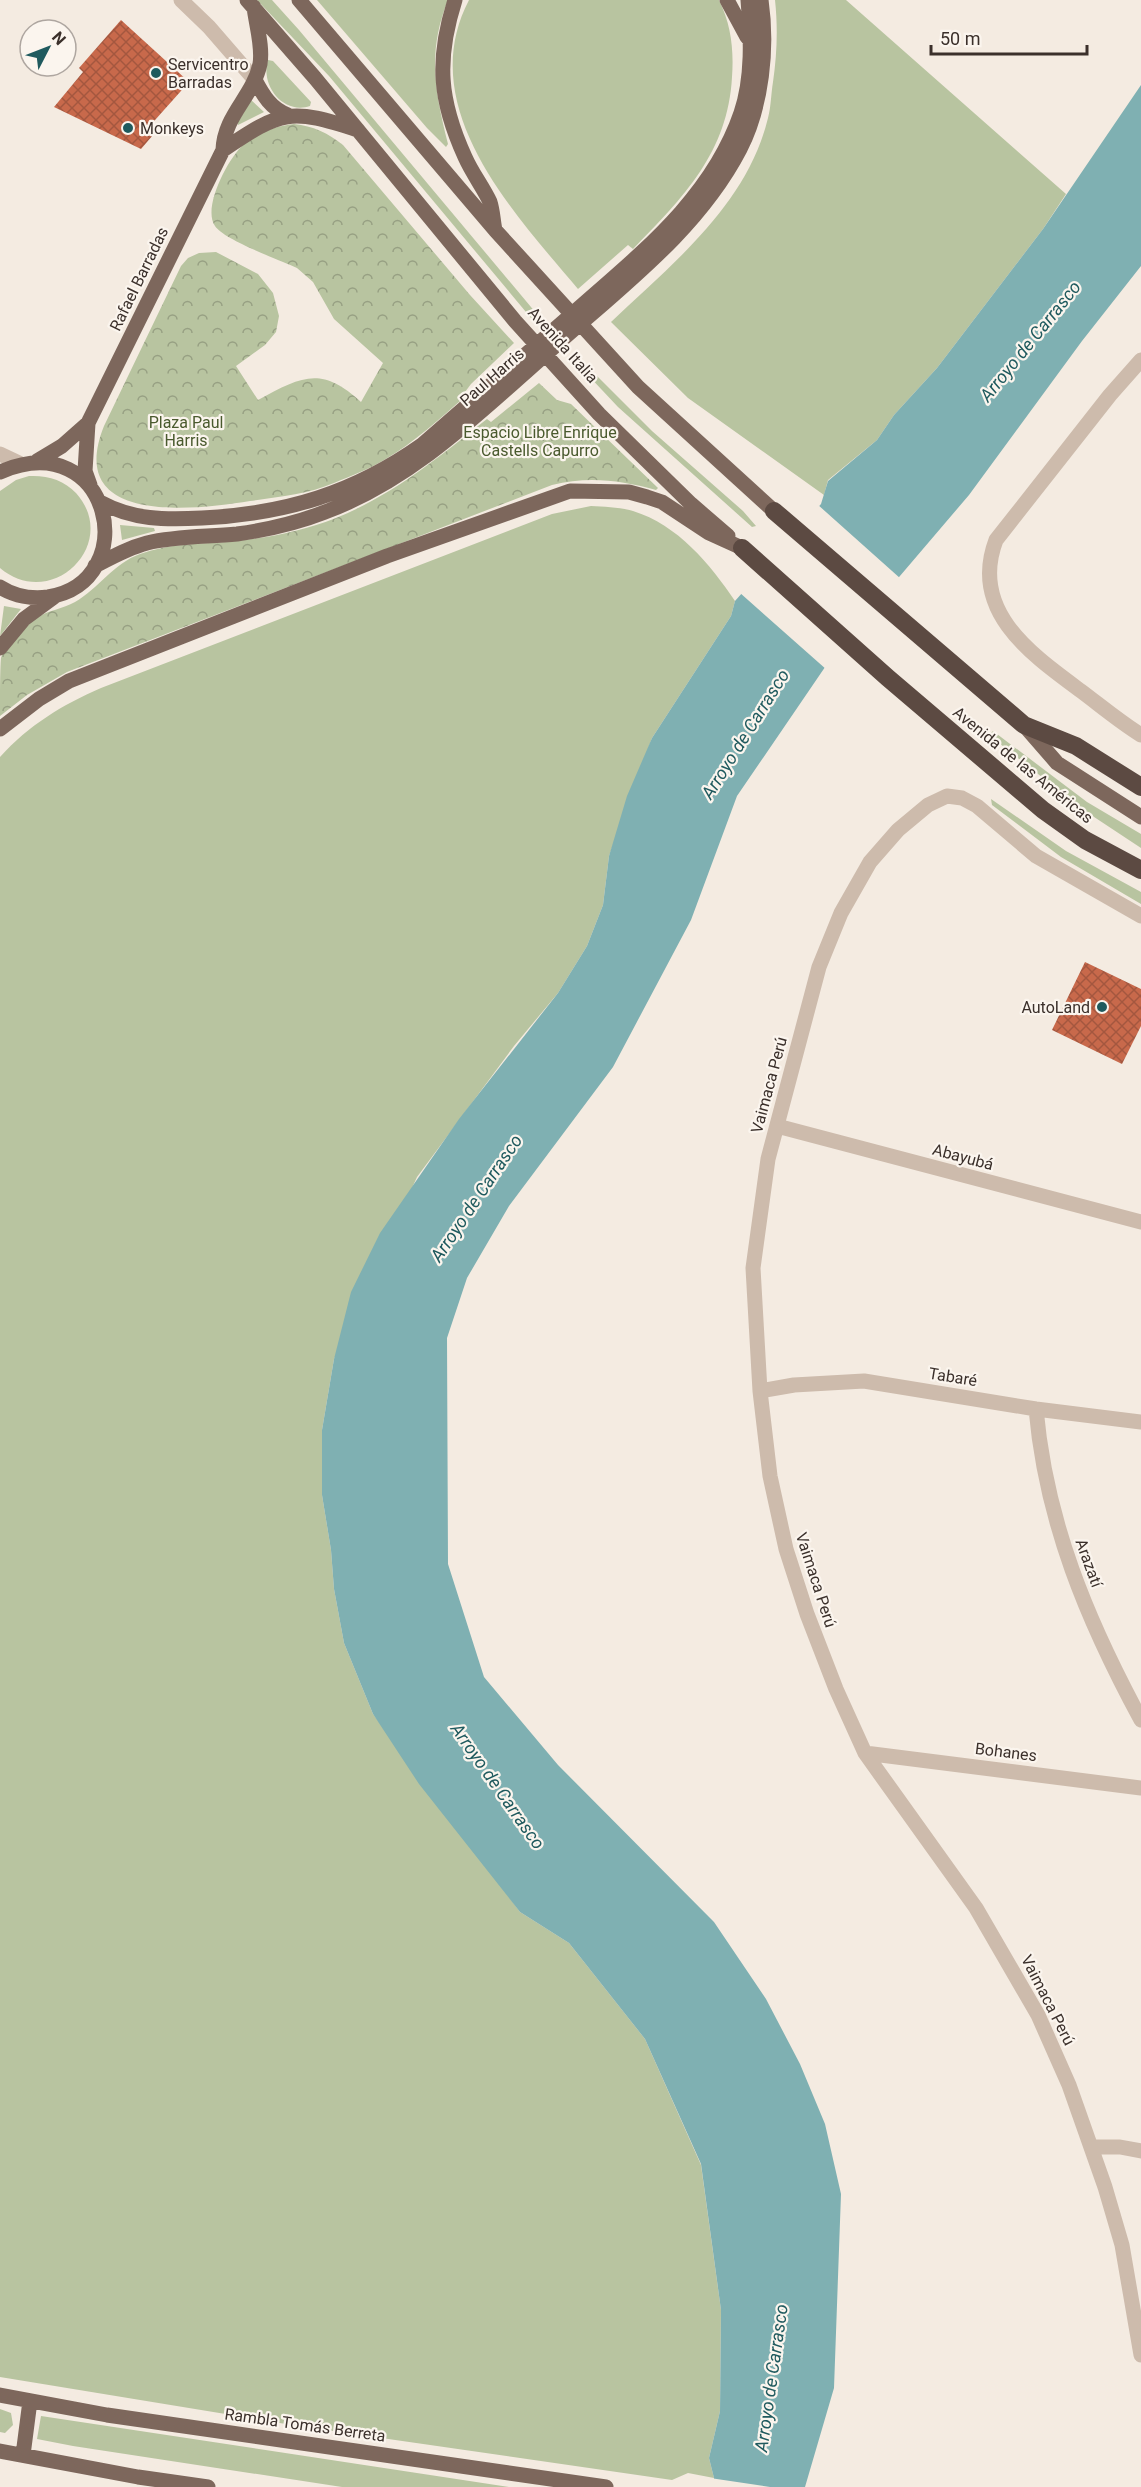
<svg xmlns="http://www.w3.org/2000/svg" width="1141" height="2487" font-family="Roboto,sans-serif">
  <defs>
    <pattern id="park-crowns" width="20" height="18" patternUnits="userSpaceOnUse" patternTransform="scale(1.5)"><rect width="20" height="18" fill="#b8c4a0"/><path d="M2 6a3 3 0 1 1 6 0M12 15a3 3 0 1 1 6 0" fill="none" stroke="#97a083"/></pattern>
    <pattern id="building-cross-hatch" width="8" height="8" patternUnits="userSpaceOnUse" patternTransform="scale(1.5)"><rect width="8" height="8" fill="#c8694b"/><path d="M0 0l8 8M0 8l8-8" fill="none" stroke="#a4573f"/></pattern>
  </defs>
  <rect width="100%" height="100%" fill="#f4ebe1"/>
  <path fill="#b8c4a0" d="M257 0H272L299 30 541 319 536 324 329 76Z
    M317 0H448C427 52 435 92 448 144L446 147 427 128Z
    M469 0H719C731 24 734 50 732 77 728 152 684 197 633 249L628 245 578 289C514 213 413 107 469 0Z
    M775 0H846L1066 194 1043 229 937 368 894 415 877 440 828 480 824 495 688 398 611 322C673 263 747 205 768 118 771 107 771 94 773 82 777 54 778 28 775 0Z
    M268 60 273 61 311 102 310 106C283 115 260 85 268 60Z
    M251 100 264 112 238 125V122Z
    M574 353 652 431 743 511 756 526 752 527 618 407 570 356Z
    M29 476C47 475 64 480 76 493 121 543 52 612 0 568V491L16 480Z
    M591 506C605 507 620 507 633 511 678 525 710 564 735 601L731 616 652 738 609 856 603 905 587 946 558 993 514 1046 417 1177 334 1359 322 1430V1495L331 1550 334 1589 344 1643 373 1714 520 1912 569 1943 645 2039 701 2165 721 2310 720 2411 709 2458 714 2478 688 2473 672 2480 298 2426 0 2377V757C29 725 62 705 101 688L552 514Z
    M120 525 154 528 155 531 122 540Z
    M4 606 21 609 0 636Z
    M993 731 1087 802 1141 834V848L1082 809 989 735Z
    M991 799 1066 851 1141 892V904L1061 857 992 805Z
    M0 2409 11 2413 13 2425 5 2433 0 2432Z
    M41 2416 509 2487H342L73 2446 37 2439Z"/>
  <path fill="url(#park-crowns)" d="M294 124C313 126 328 133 343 145L470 295 514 343 471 384 465 392 466 396C440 418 414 443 384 460 369 469 351 476 334 483 308 494 279 497 250 501 194 510 64 526 104 426L181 266 188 258 199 253 216 252 258 274 273 293 279 316 276 332 265 345 236 366 258 400C301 377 321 365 361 402L383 363 334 319 313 282 297 268C280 260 224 240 215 226 202 208 228 158 244 144 258 132 276 126 294 124Z
    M539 383 557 400 571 404 658 488 656 490C620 480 588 476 552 485L67 672 27 695 0 716C0 703 0 668 1 658 6 643 24 626 37 618 48 610 63 609 75 602 98 589 114 563 140 554 167 544 197 544 225 542 262 539 301 532 336 518 393 495 439 457 487 419L491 422Z"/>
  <path fill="#7fb0b2" d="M1141 85V266L1082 341 969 495 836 651 737 796 691 920 613 1067 509 1206 467 1278 447 1338 448 1564 484 1677 558 1765 714 1922 766 1999 800 2064 825 2124 841 2194 834 2388 805 2487H713L714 2478 709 2458 720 2411 721 2310 701 2164 645 2039 569 1943 520 1912 419 1784 373 1714 344 1643 334 1589 331 1550 322 1495V1430L334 1359 351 1292 380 1233 459 1119 558 993 587 946 603 905 609 856 627 796 652 738 731 616 735 601 821 504 828 481 877 440 894 415 937 368 1043 229Z"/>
  <path fill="#f4ebe1" d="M817 504 901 579 839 653 827 670 739 592Z
    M710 2478 770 2487H710Z"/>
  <path fill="url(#building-cross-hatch)" d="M121 20 189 82 147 129 153 135 141 149 54 107 83 72 79 68Z
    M1085 962 1141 989V1026L1122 1064 1052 1030Z"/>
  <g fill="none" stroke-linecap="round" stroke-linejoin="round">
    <path stroke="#cdbbac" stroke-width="15" d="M181 0 209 27 255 80
      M1141 360 1110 395 996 540C969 611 1031 654 1081 691 1101 706 1120 722 1141 735
      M0 454 19 463
      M1141 916 1036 856 977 806 962 798 947 796 928 805 898 830 870 862 841 913 819 967 768 1159 753 1268 760 1391 770 1476 786 1549 807 1614 836 1689 865 1753 976 1908 1038 2015 1069 2085 1105 2187 1122 2245 1141 2355
      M777 1126 1141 1222
      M760 1391 794 1385 864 1381 1036 1409 1141 1422
      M1036 1409C1046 1522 1087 1620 1141 1720
      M865 1753 1141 1788
      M1093 2147H1120L1141 2151"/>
    <path stroke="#7d675c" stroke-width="15" d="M247 0 315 78 515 321 599 414 691 504 728 536
      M299 0 495 230 638 387 774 511
      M455 0C436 60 439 100 465 157 472 173 483 187 490 202 493 211 493 221 495 230
      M727 0 747 37
      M255 80C263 95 271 109 288 115
      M223 150C282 110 290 108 358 130
      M88 423 85 471 90 485
      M37 461 62 446 88 423 223 150C224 115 253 97 260 64 263 46 256 25 254 7
      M0 472C112 424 144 582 48 597 32 599 14 596 0 587
      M100 502C133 520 165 520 202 518 286 514 354 493 422 445 471 402 521 359 570 316 636 257 711 201 741 113 753 77 751 37 748 0
      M95 566C112 557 128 548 147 543 177 536 207 537 237 534 266 530 297 523 325 512 415 479 484 408 555 346 622 286 698 230 740 149 762 106 768 48 761 0
      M0 648 24 619 54 597
      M1024 725 1057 763 1141 817
      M0 729 39 699 69 681 387 556 570 491 629 492 647 497 662 502 709 533 742 548
      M0 2395 107 2415 606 2487
      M0 2451 138 2477 208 2487
      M23 2455 30 2401"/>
    <path stroke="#5c4a42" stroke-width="18" d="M774 511 1024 725 1076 746 1141 787
      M742 548 888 678 1043 810 1085 840 1141 870"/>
  </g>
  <g fill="#1f5a5e" stroke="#fbf5ee" stroke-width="2">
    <circle cx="156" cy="73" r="6"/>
    <circle cx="128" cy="128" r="6"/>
    <circle cx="1102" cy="1007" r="6"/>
  </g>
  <g text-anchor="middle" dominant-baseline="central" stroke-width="4.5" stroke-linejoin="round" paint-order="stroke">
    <g font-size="16" fill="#3b302b" stroke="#fbf5ee" text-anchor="start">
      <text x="168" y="64">Servicentro<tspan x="168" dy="18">Barradas</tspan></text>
      <text x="140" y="128">Monkeys</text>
      <text x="1090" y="1007" text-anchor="end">AutoLand</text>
    </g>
    <g font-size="16" fill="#3b302b" stroke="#fbf5ee">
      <text transform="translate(139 279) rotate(-64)">Rafael Barradas</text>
      <text transform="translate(563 345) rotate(48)">Avenida Italia</text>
      <text transform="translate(492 377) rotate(-41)">Paul Harris</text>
      <text transform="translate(1023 765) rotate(39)">Avenida de las Américas</text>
      <text transform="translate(769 1085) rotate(-75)">Vaimaca Perú</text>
      <text transform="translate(963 1157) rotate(15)">Abayubá</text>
      <text transform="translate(953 1377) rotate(9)">Tabaré</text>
      <text transform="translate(1089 1563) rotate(70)">Arazatí</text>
      <text transform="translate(816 1580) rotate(72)">Vaimaca Perú</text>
      <text transform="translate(1006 1752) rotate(7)">Bohanes</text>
      <text transform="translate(1048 2000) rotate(63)">Vaimaca Perú</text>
      <text transform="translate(305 2425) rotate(8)">Rambla Tomás Berreta</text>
    </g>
    <g font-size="16" fill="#4a5a2e" stroke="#fbf5ee">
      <text x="186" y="422">Plaza Paul<tspan x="186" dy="18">Harris</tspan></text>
      <text x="540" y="432">Espacio Libre Enrique<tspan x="540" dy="18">Castells Capurro</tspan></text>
    </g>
    <g font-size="18" font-style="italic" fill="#1f5a5e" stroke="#fbf5ee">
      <text transform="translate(1030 341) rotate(-51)">Arroyo de Carrasco</text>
      <text transform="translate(745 734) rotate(-58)">Arroyo de Carrasco</text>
      <text transform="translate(476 1198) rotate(-56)">Arroyo de Carrasco</text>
      <text transform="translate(498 1786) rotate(55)">Arroyo de Carrasco</text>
      <text transform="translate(771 2378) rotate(-82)">Arroyo de Carrasco</text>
    </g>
  </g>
  <g transform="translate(48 48) rotate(48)"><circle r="28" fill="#fbf5ee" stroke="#aea6a0" stroke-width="1.5"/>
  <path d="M0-4.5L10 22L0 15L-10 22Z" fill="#1f5a5e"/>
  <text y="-9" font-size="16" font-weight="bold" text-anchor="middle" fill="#3b302b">N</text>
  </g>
  <path d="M931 45v9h156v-9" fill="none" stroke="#3b302b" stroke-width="3"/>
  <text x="940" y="45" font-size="18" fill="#3b302b" stroke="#fbf5ee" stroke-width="4.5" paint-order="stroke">50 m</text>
</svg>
